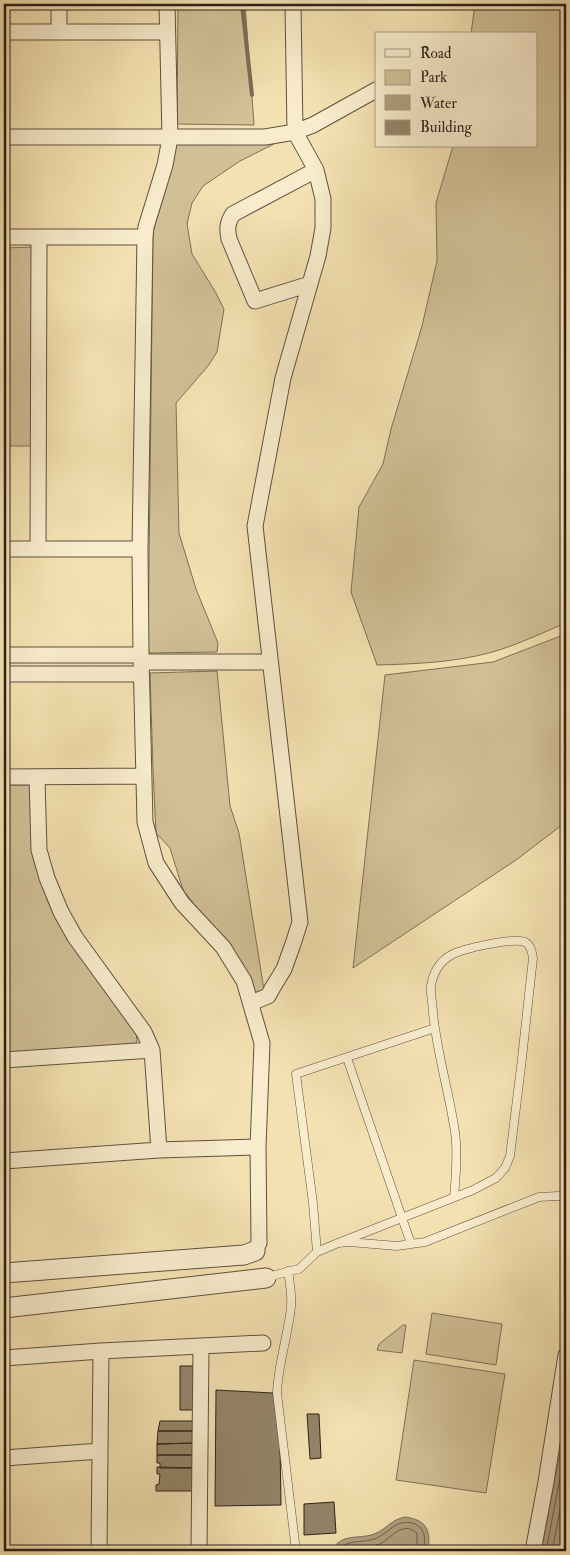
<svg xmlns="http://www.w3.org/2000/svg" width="570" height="1555" font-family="'IM FELL Double Pica',serif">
  <rect width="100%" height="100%" fill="#f4e1b1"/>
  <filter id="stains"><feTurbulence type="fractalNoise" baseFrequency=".004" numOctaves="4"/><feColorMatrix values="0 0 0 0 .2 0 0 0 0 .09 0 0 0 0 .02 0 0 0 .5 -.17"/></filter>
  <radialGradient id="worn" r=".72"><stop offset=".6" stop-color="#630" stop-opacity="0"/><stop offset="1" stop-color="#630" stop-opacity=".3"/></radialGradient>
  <path fill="#d2c097" stroke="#7e7058" d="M178 4H245L254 125 177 124Z
    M475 4H566V623C537 635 507 650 476 656 443 663 410 664 377 665L351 592 359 507 383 464 391 429 422 326 437 261 436 203 453 146H536V34H471Z
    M174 143H276L240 161 203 186 192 203 187 224 192 254 216 293 224 309 217 352 208 366 176 403 179 533 196 589 218 643 217 652 148 653 153 232 164 195Z
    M32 247 33 446H4V248Z
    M566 634V822L516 860 353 968 385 675 493 662Z
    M217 671 230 806 239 833 264 990 252 995 226 945 183 890 170 848 156 833 153 770 150 673Z
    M4 785H30L38 871 48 902 68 937 136 1029 137 1042 132 1046 4 1055Z
    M432 1313 502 1324 496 1365 426 1354Z
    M403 1325H406L402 1353 377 1350 379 1344Z
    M414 1360 505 1374 486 1493 396 1480Z"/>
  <path fill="#b09f7e" stroke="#7b6c56" d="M566 1421V1551H541Z
    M405 1517C427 1520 431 1530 428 1551H331C343 1532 357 1540 374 1534 386 1530 390 1520 405 1517Z"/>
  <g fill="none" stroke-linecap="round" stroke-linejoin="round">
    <path stroke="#6e604c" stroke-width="1" d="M337 1551C347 1538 363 1544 377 1538 384 1535 389 1529 396 1525 405 1520 419 1522 423 1532 426 1538 424 1545 423 1551
      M345 1551C356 1545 369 1548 380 1544 388 1540 394 1531 403 1529 408 1527 413 1530 417 1533V1551
      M546 1551 566 1447
      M552 1551 566 1480"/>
    <path stroke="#7b6c56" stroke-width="4" d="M242 4 252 95"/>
  </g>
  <path fill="#948469" stroke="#2b201a" d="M180 1366H196V1410H180Z
    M216 1390 273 1393 280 1446 281 1505 215 1506Z
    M307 1414H319L321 1458 310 1459Z
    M160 1421H196V1431H158Z
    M158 1431H196L195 1443 157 1444Z
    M195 1443V1455H157V1444Z
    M157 1455H195V1468H160V1463H157Z
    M157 1467 195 1468V1491H156V1485L159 1484 160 1474H157Z
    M334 1502 336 1533 304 1535V1504Z"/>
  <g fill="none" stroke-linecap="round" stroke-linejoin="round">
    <g stroke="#5d5040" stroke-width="9">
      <path id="service" d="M347 1058 411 1244
        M338 1243 473 1190 496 1178 505 1168 510 1156 521 1067 533 958C532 952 531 945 525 942 513 937 462 949 451 955 439 962 433 973 431 986 430 994 433 1004 433 1013 437 1053 449 1092 455 1132 458 1153 456 1176 454 1197
        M317 1252 313 1203 296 1074 435 1028
        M288 1271C290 1283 292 1295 291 1307 288 1336 278 1364 277 1393L296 1551
        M267 1277 299 1269 317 1252 338 1243 349 1242 397 1246 425 1242 539 1197 558 1196 566 1197"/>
    </g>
    <g stroke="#5d5040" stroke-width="17">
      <path id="minor" d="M167 4 170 138 165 165 146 227 145 237 140 549 141 655 145 822 156 863 182 903 223 947 244 981 262 1043 258 1147 259 1243 255 1251
        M4 32H167
        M59 32V4
        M4 137H265L295 132 313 125 376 90
        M4 237H145
        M310 284 255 301 229 239C227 229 227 223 233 214L316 170
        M4 549H140
        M38 549 39 237
        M4 655H141
        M141 662H270
        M4 674H141
        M4 777 144 776
        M37 778 39 850 47 878 61 912 75 937 144 1032 152 1050 159 1150
        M251 1003 268 996 273 987 284 969 293 944 300 922 255 526 283 378 318 256 323 228V199L316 170 295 132 293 4
        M4 1060 152 1050
        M4 1161 159 1150 258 1147
        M4 1358 101 1351 263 1343
        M4 1458 100 1451
        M99 1551 101 1351
        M199 1551 201 1346
        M533 1551 546 1482 566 1355"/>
    </g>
    <g stroke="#5d5040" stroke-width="21">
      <path id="tertiary" d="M4 1273 244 1255 255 1251
        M4 1308 266 1278"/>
    </g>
    <use href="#service" stroke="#f8eccc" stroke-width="8"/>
    <use href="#minor" stroke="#f8eccc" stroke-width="15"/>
    <use href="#tertiary" stroke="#f8eccc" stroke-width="19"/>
  </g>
  <rect width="570" height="1555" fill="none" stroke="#f4e1b1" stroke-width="20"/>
  <rect x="5" y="5" width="560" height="1545" fill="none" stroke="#2b201a" stroke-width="2.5"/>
  <rect x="10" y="10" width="550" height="1535" fill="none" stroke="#2b201a"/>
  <rect x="375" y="32" width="162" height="115" fill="#f8eccc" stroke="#a69a85"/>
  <rect x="385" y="49" width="25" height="8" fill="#f8eccc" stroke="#a69a85"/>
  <text x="420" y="58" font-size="15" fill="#2b201a">Road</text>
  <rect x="385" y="70" width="25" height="15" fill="#d2c097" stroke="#a69a85"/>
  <text x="420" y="82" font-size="15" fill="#2b201a">Park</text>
  <rect x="385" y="95" width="25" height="15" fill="#b09f7e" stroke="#a69a85"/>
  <text x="420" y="108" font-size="15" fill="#2b201a">Water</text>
  <rect x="385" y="120" width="25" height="15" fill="#948469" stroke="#a69a85"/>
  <text x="420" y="132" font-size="15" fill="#2b201a">Building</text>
  <rect width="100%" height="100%" filter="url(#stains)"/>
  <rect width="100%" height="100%" fill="url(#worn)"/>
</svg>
